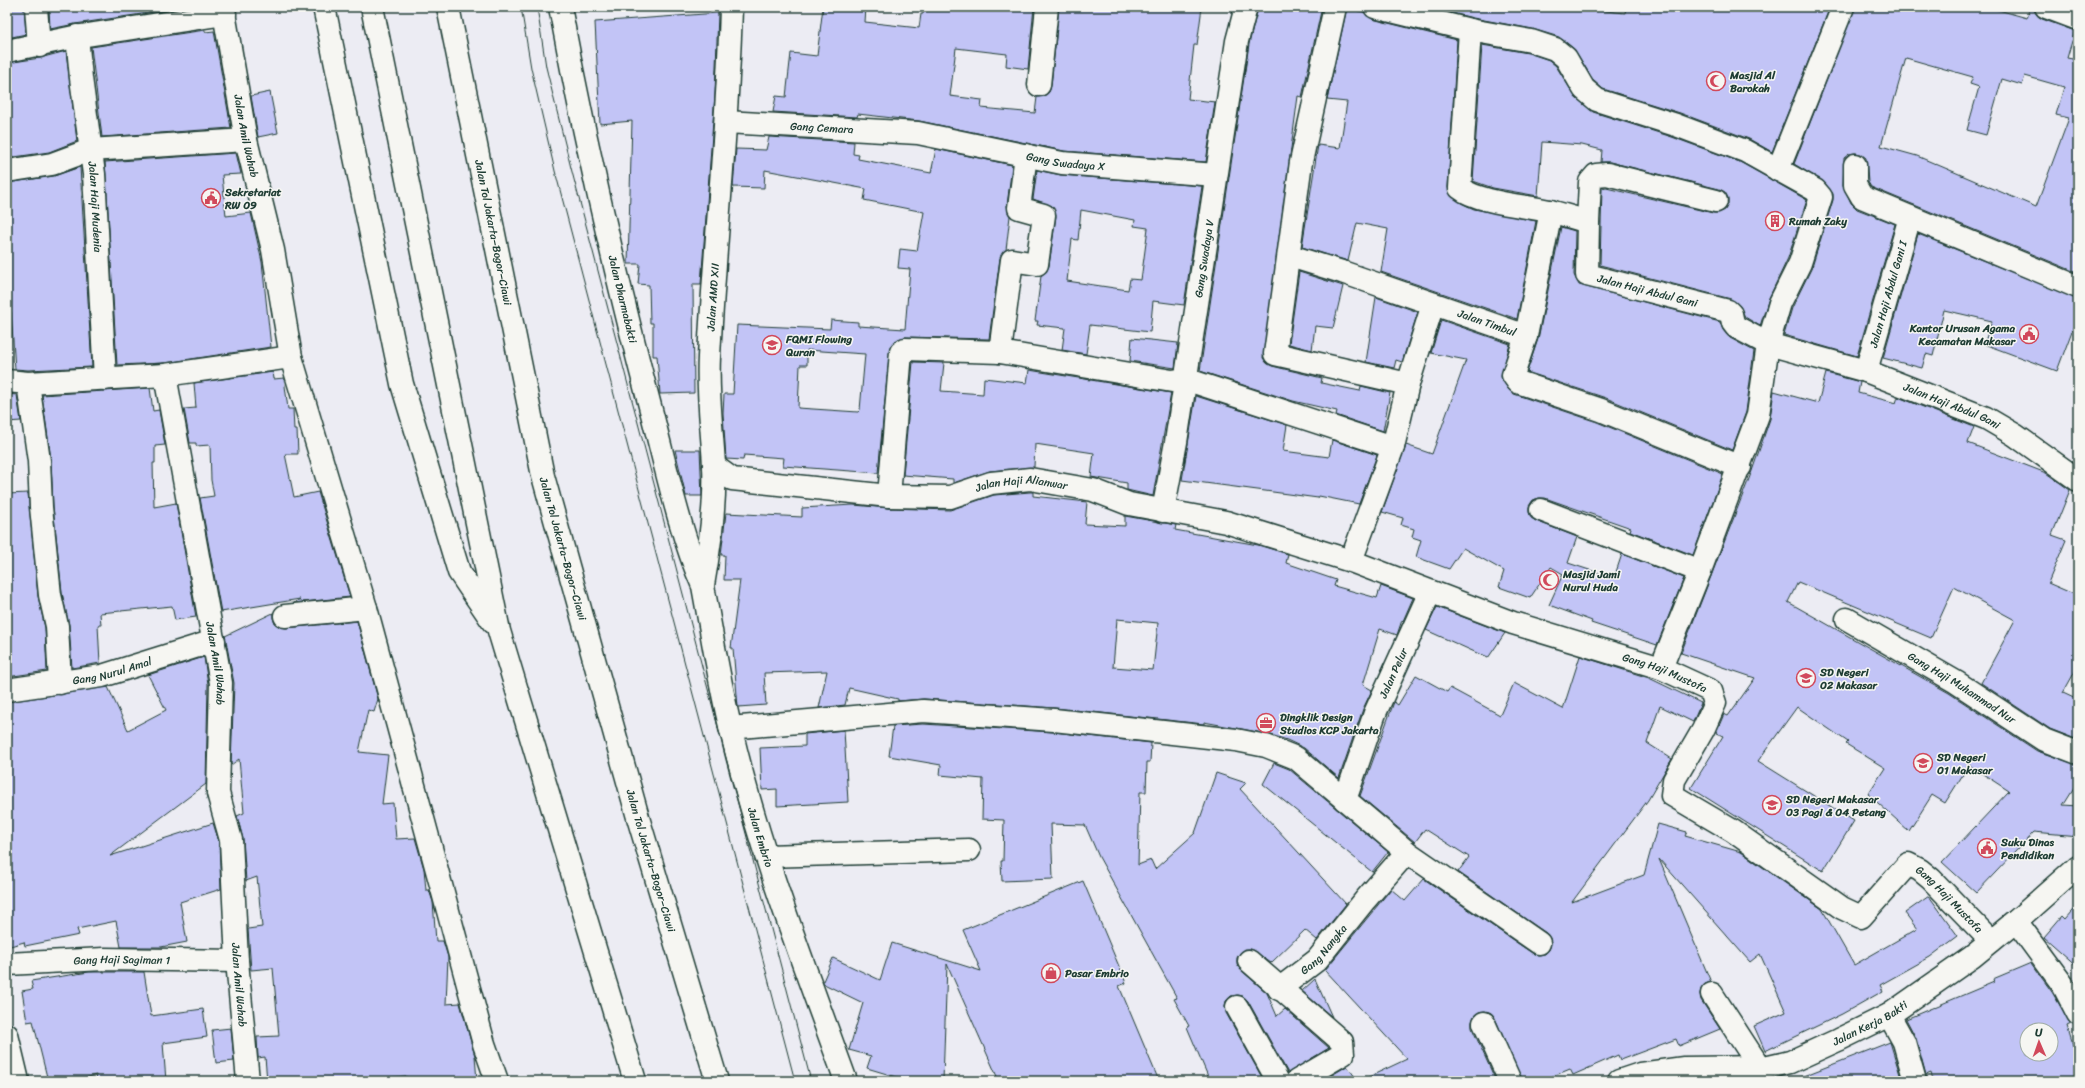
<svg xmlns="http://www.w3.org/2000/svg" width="2085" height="1088" font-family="Sriracha,sans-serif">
  <rect width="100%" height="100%" fill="#ececf3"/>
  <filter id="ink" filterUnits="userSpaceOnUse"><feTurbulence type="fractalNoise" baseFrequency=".025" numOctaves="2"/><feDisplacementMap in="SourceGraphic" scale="8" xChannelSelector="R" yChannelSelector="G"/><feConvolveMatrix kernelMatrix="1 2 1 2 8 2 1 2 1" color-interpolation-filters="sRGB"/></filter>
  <g filter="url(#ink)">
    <path fill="#c2c4f6" stroke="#1f3d34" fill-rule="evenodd" d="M7 7H24L26 34 7 38Z
      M49 7H188L75 24 50 29Z
      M823 7H866L865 22 919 28 921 14H923L924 7H1034L1028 69 1006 66 1007 54 956 48 950 96 982 100 981 108 1035 113 1037 97 1044 96 1049 92 1051 86 1059 7H1202L1197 45H1194L1188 99 1215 102 1206 162 1064 151 919 121 858 114 857 117 773 112 776 96 786 97 791 53 817 56Z
      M1258 7H1322L1302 97 1298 96 1263 358 1267 363 1272 366 1322 378 1321 383 1360 391 1361 386 1390 393 1383 431 1336 415 1337 411 1293 401 1200 371 1249 44Z
      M1347 7H1359L1358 11 1364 12 1372 19 1457 40 1448 187 1449 193 1461 203 1474 209 1536 221 1517 319 1381 272 1388 229 1357 223 1348 261 1302 247 1318 145 1340 148 1347 102 1327 100Z
      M1428 7H1528V9H1586L1625 13 1626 7H1830L1772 152 1749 139 1680 113 1603 89 1594 81 1574 49 1559 37 1533 29 1473 18Z
      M1855 7H1988L2027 18 2030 8 2034 9 2037 15 2042 19 2075 31 2067 58 2078 60V273L1871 187 1868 182 1866 158 1861 154 1855 153 1849 154 1844 158 1843 185 1851 203 1857 209 1895 224 1857 356 1784 335 1792 308 1812 267 1833 200V194L1824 182 1794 164ZM1906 58 1973 77 1970 84 1979 87 1967 130 1986 135 2002 79 2022 85 2025 76 2064 87 2056 115 2069 118 2036 207 1917 156 1881 146Z
      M718 13 715 94 701 284H693L694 393 660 394 657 356H653V323H650L649 285 638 284 640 264H628L632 121 600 124 595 22Z
      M205 30V32L214 31 231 128 102 137 91 47Z
      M1482 45 1528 53 1549 60 1556 66 1576 98 1593 112 1672 137 1740 162 1807 200 1788 258 1769 298 1760 326 1745 317 1740 306 1731 299 1600 265 1602 187 1713 213H1719L1725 210 1728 204V198L1725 192 1719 189 1610 162H1601L1602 150 1582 145 1542 142 1538 196 1493 188 1473 181Z
      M66 51 77 141 49 152 7 158V63L40 58Z
      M270 92 278 133 258 137 251 96Z
      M769 137 854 142 853 154 859 155 858 159 931 173 936 149 1012 165 1007 206 1010 216 1006 250 1000 258 989 339 905 337 898 339 890 346 878 473 783 466 784 458 744 455 743 460 726 459 723 413 724 394H733L737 325 830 329 831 320 858 322V326L905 329 910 269 898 268 900 249 917 251 924 212 864 200 866 189 765 170 764 188 733 187 736 149 766 150ZM807 350 865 354 860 410 858 412 798 408 800 365H807Z
      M236 153 241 174 222 175 226 216 251 213 262 262 271 347 164 363 117 365 105 162Z
      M80 167 92 367 28 370 15 369 11 312 7 313V183L54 176Z
      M1037 170 1061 175 1202 186 1184 305 1153 301 1150 332 1090 325 1086 354 1062 350 1065 328 1037 325 1038 321H1035L1041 276 1046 272 1049 266 1056 216 1052 206 1033 199ZM1081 210 1135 220 1134 226 1148 228 1141 280 1130 279 1128 290 1067 281 1072 239 1078 240Z
      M1561 227 1575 231 1574 275 1579 285 1720 322 1723 330 1730 338 1754 351 1746 412 1732 450 1606 398 1527 372 1538 339Z
      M1918 234 2078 299V315L2057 371 1984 344 1992 321 1944 310 1933 356 1926 354 1922 368 1883 358Z
      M1299 272 1343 286 1333 328 1315 326 1312 350 1289 344Z
      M1376 297 1418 312 1402 362 1396 360 1394 368 1366 362Z
      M1441 320 1510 344 1501 377 1508 389 1514 394 1597 422 1723 474 1693 555 1630 531 1631 528 1545 498H1539L1533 500 1529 506V512L1531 518 1536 521 1577 537 1568 563 1614 578 1622 554 1684 578 1657 645 1591 623 1592 621 1549 605 1563 574 1551 567 1530 598 1499 587 1504 571 1463 548 1449 569 1416 557 1421 540 1412 537 1414 529 1401 525 1403 518 1382 512 1406 445 1432 454 1466 360 1431 353Z
      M1132 338 1178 343 1175 368 1130 361Z
      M913 362 944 363 941 391 983 394 984 378 1027 383 1029 370 1171 393 1153 496 1127 490V483L1091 477 1094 453 1035 444 1034 467 990 471 953 483V479L903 475Z
      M273 372 274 379 284 378 288 409H293L294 430H297L298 454H285L294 497 318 492 350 597 294 603 300 599 221 612 200 498 214 496 211 480 210 445 196 446V443H190L184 409 196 408 194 383Z
      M1826 373 1860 382 1858 393 1896 403 1898 397 1974 427 1968 443 2046 473 2070 490 2052 535 2066 540 2048 583 2078 596V666L2063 693 2078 700V740L2050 729 1981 683 2015 620 1954 587 1931 638 1798 582 1788 602 1949 693 2037 751 2078 765V781L2063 805 2078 806V836L2034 832 1976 893 1942 862 2009 791 1969 765 1945 803 1932 795 1909 831 1868 794 1885 768 1846 744 1848 742 1797 707 1758 761 1854 821 1823 871 1691 788 1723 736 1716 733 1724 714 1728 716 1755 678 1681 653 1752 471 1770 419 1774 391 1818 403Z
      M150 388 153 411 159 410 165 445 155 446V463H153L154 507 176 503 196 617 175 620 172 606 100 613 101 625H98L100 663 72 668 69 625 62 593 53 506 51 459 42 395Z
      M7 394 17 395 21 421 7 422Z
      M1196 396 1287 425 1283 451 1329 457 1332 440 1377 455 1359 504 1319 496 1318 498 1182 480Z
      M675 450H700L702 496H686Z
      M1030 492H1033V496L1087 502 1085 524 1125 526V516L1176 525 1175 530 1258 545 1288 554 1286 563 1336 580 1334 586 1377 598 1381 586 1413 598 1403 621 1402 620 1397 635 1380 629 1363 685 1372 690 1363 709 1339 778 1304 748 1287 740 1268 734 1204 722V724L1055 708 924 699 898 701V699L849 688 845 705 819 708 827 671 764 673 766 705 738 707 733 648H731L740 580H724L725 555H721L726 513 802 517V508L853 505 889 508 950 510 994 495ZM1117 619 1158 623 1153 670 1113 667Z
      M28 493 38 596 45 628 47 671 7 677V494Z
      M1437 607 1505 633 1488 658 1426 630Z
      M273 613V618L275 624 280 627 286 628 357 621 378 699 374 712 368 710 359 752 388 755 382 804 393 803 396 839 415 838 424 869 426 890H429L433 902 436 941H443L448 957 446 1004 460 1003 475 1056 477 1081H434L433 1078 407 1080 406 1076 350 1081H267L265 1057 258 1058 257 1037 279 1036 273 968 251 970 248 929 262 927 257 877 246 881 243 839 237 816 244 813 239 759 231 765 234 683 225 636Z
      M1580 656 1649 678 1701 703 1693 722 1660 706 1647 743 1672 759 1648 800 1572 902 1644 875 1658 824 1687 832 1685 836 1741 852 1822 909 1854 965 1917 929 1905 913 1929 896 1958 936 1930 957 1880 985 1883 991 1842 1014 1765 1051 1754 1026 1786 1012 1760 954 1750 962 1659 859 1711 982 1705 984 1701 989 1700 994 1701 1000 1720 1029 1679 1046 1676 1039 1620 1060 1618 1055 1573 1075 1570 1069 1541 1081H1522L1495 1018 1491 1013 1485 1011 1479 1012 1474 1016 1472 1022V1028L1496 1081H1360L1407 1059 1325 970 1391 889 1405 901 1424 879 1532 953 1538 955 1545 954 1549 950 1551 944 1550 938 1546 933 1458 872 1469 857 1425 829 1415 842 1360 796 1394 702 1398 705 1416 675 1447 692 1450 688 1500 715 1514 683 1563 709Z
      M204 657 208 684 206 784 110 856 213 823 219 842 221 889 180 902 187 942 161 947H121L116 921 77 929 79 935 25 946 24 942 7 947V702L108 687 128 730 166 710 148 675Z
      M923 724 1053 732 1151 743 1150 762H1147L1146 792H1140L1138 865 1151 860 1155 869 1195 833 1216 773 1246 783 1240 789 1346 904 1317 940 1305 930 1271 963 1251 949H1245L1240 953 1237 958V965L1241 970 1267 993 1277 1016 1285 1009 1329 1048 1288 1073 1248 1001 1243 996 1238 995 1231 996 1226 1001 1225 1006 1226 1013 1264 1081H1210L1187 1027 1189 1026 1174 999 1177 998 1099 857 1085 825 1051 824 1053 879 1002 881 1001 861H1003L1004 820 982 819 983 779 940 775 941 765 889 756 893 726Z
      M844 730 848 802 777 806V789L762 790 760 748 805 746V734Z
      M1274 763 1289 769 1388 852 1372 872 1263 784Z
      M1083 881 1126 983 1119 986 1159 1081H999L947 964 943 1081H910L867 1068 871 1056 849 1050 863 1003 824 984 823 981 833 958 880 980 892 943 981 971 963 930Z
      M2078 904V967L2044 937 2062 916 2065 919Z
      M2031 963 2052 992 2071 1024 2067 1026 2078 1061V1081H1933L1931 1073 1926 1075 1916 1038 1906 1019 1994 982 1993 979ZM2027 1030H2051V1054H2027Z
      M89 972H144L151 1016 203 1009 207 1037 163 1043 166 1081H97L96 1075 72 1081H48L33 1021 27 1022 22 991 33 989 31 981Z
      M1315 979 1332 1017 1302 991Z
      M231 1028 234 1061 216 1063 212 1030Z
      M1890 1042 1902 1081H1793V1080Z
      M1347 1066 1358 1081H1322Z"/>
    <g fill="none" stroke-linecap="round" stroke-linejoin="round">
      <g stroke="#1f3d34" stroke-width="25">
        <g id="minor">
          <path d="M36 7 39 46"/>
          <path id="s1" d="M223 7 246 140 273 250 291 357 366 608 484 1044 497 1081"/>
          <path id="s2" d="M560 7C585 142 616 277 651 410 666 467 680 534 703 586 712 634 719 682 731 730 759 850 804 965 846 1081"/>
          <path d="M1335 7 1301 162 1275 354 1408 384 1393 447 1351 561"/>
          <path d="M1375 7 1470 30 1531 41 1555 49 1566 58 1584 89 1597 100 1676 125 1745 151 1815 190 1821 197 1800 263 1780 303 1768 344 1758 415 1700 571 1661 668"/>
          <path d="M2046 7 2078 19"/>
          <path id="s3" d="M1470 30 1460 188C1477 202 1526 206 1549 211 1562 214 1575 218 1588 222L1587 275 1728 311 1731 314 1733 323 1736 327 1768 344 1866 371 1986 418 2015 435 2078 480"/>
          <path id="s4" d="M77 36 81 78 94 174 105 379"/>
          <path d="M7 51 74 37 225 14"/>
          <path d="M1039 85 1047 7"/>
          <path id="s5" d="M726 122 918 133 1062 163 1216 175"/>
          <path d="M1855 165V185L1862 197 2078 287"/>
          <path d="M1778 170 1843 7"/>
          <path d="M7 171 52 164 90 150 246 140"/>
          <path d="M1551 211 1526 336 1513 375 1518 382 1601 410 1740 467"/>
          <path d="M1588 222 1590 182 1596 175 1607 174 1716 201"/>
          <path id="s6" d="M1290 256 1342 272 1526 336"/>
          <path d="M1000 352 1012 260 1037 264 1044 215 1019 208 1026 155"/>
          <path id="s7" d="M1866 371 1910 217"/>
          <path id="s8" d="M165 375 221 683 218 793 231 840 237 961 248 1081"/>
          <path d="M7 381 28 383 165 375 291 357"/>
          <path d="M28 383 39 461 41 507 50 595 57 626 60 683"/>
          <path d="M1408 384 1433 304"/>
          <path id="s9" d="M714 466 732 479 889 496 950 497 991 483 1030 479 1093 490 1129 504 1226 522 1351 561 1513 623 1661 668 1711 691 1715 703 1703 730 1674 780 1672 795 1733 831 1842 908 1861 917 1908 864 1920 870 1931 879 1991 941"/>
          <path d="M889 496 901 352 905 349 1000 352 1172 381 1185 379 1393 447"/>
          <path d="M1541 510 1700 571"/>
          <path id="s10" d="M1163 511 1176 442 1237 41 1246 7"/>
          <path id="s11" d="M703 585C710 546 716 505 714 465 712 428 707 394 709 357 715 240 728 124 731 7"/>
          <path d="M285 616 366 608"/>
          <path id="s12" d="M1847 619 1956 682 2044 740 2078 753"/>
          <path id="s13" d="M7 690 102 676 214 641"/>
          <path d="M730 728 923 711 1054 720 1236 740 1266 746 1296 758 1407 852 1539 943"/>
          <path id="s14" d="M1345 800 1375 713 1430 592"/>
          <path d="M766 856 969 850"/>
          <path d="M1249 961 1342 1042 1343 1054 1297 1081"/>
          <path id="s15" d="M7 964 104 959 237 961"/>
          <path id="s16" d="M1279 989 1317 960 1365 900 1407 852"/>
          <path d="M1712 994 1760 1068"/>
          <path d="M1237 1007 1278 1081"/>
          <path d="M1889 1015 1904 1042 1915 1081"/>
          <path d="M1484 1023 1510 1081"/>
          <path d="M7 1035 18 1081"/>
        </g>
      </g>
      <g stroke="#1f3d34" stroke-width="25">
        <g id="tertiary">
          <path d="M2016 921 2063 985 2078 1014"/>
          <path id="s17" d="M1619 1081 1640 1074 1684 1068 1769 1067 1790 1062 1838 1040 1889 1015 1972 957 2016 921 2078 866"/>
        </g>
      </g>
      <g stroke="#1f3d34" stroke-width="25">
        <g id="motorway">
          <path d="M324 7 402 384 459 572 493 622"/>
          <path d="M372 7 499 631 635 1081"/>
          <path id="s18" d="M448 7 543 476 639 821 717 1081"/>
        </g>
      </g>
      <use href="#minor" stroke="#f6f6f2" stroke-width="22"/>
      <use href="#tertiary" stroke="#f6f6f2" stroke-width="22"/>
      <use href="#motorway" stroke="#f6f6f2" stroke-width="22"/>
      <path stroke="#1f3d34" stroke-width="1" d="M521 7 531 68 555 171 795 1081
        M537 7 546 67 571 168 811 1081"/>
    </g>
  </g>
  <defs>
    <g id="mosque-ring" transform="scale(1)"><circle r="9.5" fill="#f6f6f2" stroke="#d1495b" stroke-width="1.5"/><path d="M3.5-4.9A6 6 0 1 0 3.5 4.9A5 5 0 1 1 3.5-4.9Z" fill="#d1495b"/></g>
    <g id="civic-ring" transform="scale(1)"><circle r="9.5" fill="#f6f6f2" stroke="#d1495b" stroke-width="1.5"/><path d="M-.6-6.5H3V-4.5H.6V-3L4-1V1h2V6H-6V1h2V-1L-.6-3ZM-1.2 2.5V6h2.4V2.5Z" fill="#d1495b"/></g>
    <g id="building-ring" transform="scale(1)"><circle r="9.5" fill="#f6f6f2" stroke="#d1495b" stroke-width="1.5"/><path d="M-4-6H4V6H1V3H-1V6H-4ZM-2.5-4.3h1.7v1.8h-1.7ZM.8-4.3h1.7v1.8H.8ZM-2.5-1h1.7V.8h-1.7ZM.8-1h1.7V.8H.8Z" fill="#d1495b"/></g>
    <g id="school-ring" transform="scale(1)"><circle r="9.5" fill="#f6f6f2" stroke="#d1495b" stroke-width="1.5"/><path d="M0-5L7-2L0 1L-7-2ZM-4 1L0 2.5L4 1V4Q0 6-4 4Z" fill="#d1495b"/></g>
    <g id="office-ring" transform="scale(1)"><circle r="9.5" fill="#f6f6f2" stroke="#d1495b" stroke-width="1.5"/><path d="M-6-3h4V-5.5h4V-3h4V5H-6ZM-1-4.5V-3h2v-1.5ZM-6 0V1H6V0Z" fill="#d1495b"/></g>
    <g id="shop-ring" transform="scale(1)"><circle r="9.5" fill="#f6f6f2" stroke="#d1495b" stroke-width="1.5"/><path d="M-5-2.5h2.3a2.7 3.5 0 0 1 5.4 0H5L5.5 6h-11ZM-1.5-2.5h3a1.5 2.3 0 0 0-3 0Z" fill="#d1495b"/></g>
  </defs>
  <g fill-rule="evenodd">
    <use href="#mosque-ring" x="1716" y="81"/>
    <use href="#civic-ring" x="211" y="198"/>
    <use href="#building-ring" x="1775" y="221"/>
    <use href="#civic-ring" x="2029" y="334"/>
    <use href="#school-ring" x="772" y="345"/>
    <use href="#mosque-ring" x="1549" y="580"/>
    <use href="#school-ring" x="1806" y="678"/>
    <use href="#office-ring" x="1266" y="723"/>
    <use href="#school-ring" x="1923" y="763"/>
    <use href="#school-ring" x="1772" y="805"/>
    <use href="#civic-ring" x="1987" y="848"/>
    <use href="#shop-ring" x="1051" y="973"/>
  </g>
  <g text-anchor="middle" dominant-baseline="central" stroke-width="3" stroke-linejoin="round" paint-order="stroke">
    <g font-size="11" font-weight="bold" fill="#1f3d34" stroke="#f6f6f2" text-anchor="start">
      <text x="1730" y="75">Masjid Al<tspan x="1730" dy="13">Barokah</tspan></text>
      <text x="225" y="192">Sekretariat<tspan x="225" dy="13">RW 09</tspan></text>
      <text x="1789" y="221">Rumah Zaky</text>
      <text x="2015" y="328" text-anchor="end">Kantor Urusan Agama<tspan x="2015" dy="13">Kecamatan Makasar</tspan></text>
      <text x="786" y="339">FQMI Flowing<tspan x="786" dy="13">Quran</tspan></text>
      <text x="1563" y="574">Masjid Jami<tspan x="1563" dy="13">Nurul Huda</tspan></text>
      <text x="1820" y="672">SD Negeri<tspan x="1820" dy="13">02 Makasar</tspan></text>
      <text x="1280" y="717">Dingklik Design<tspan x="1280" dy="13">Studios KCP Jakarta</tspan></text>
      <text x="1937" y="757">SD Negeri<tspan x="1937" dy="13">01 Makasar</tspan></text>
      <text x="1786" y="799">SD Negeri Makasar<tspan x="1786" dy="13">03 Pagi &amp; 04 Petang</tspan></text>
      <text x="2001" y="842">Suku Dinas<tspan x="2001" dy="13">Pendidikan</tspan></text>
      <text x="1065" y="973">Pasar Embrio</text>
    </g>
    <g font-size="11" fill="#1f3d34" stroke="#f6f6f2">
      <text stroke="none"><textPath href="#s5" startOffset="96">Gang Cemara</textPath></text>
      <text stroke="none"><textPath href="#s1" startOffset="131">Jalan Amil Wahab</textPath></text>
      <text stroke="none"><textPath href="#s5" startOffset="343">Gang Swadaya X</textPath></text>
      <text stroke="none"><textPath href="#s4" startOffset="172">Jalan Haji Mudenia</textPath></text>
      <text stroke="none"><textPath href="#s18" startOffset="230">Jalan Tol Jakarta–Bogor–Ciawi</textPath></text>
      <text stroke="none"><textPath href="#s10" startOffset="256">Gang Swadaya V</textPath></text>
      <text stroke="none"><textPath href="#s3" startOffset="407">Jalan Haji Abdul Gani</textPath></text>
      <text stroke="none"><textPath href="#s7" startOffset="80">Jalan Haji Abdul Gani I</textPath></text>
      <text stroke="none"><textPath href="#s11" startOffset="289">Jalan AMD XII</textPath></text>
      <text stroke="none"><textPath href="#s2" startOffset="299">Jalan Dharmabakti</textPath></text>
      <text stroke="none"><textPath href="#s6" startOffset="208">Jalan Timbul</textPath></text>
      <text stroke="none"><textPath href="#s3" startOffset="739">Jalan Haji Abdul Gani</textPath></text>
      <text stroke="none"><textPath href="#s9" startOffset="315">Jalan Haji Alianwar</textPath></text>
      <text stroke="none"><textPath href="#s18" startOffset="554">Jalan Tol Jakarta–Bogor–Ciawi</textPath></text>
      <text stroke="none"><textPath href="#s8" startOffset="293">Jalan Amil Wahab</textPath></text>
      <text stroke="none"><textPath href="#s13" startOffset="107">Gang Nurul Amal</textPath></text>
      <text stroke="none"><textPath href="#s14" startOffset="136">Jalan Pelur</textPath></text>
      <text stroke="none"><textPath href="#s9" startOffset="989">Gang Haji Mustofa</textPath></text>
      <text stroke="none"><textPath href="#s12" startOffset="134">Gang Haji Muhammad Nur</textPath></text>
      <text stroke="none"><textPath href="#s2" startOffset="855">Jalan Embrio</textPath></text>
      <text stroke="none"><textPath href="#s18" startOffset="878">Jalan Tol Jakarta–Bogor–Ciawi</textPath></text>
      <text stroke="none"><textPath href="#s9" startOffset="1505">Gang Haji Mustofa</textPath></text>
      <text stroke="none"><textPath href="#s16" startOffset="60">Gang Nangka</textPath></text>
      <text stroke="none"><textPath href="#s15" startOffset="115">Gang Haji Sagiman 1</textPath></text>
      <text stroke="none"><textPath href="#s8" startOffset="617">Jalan Amil Wahab</textPath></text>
      <text stroke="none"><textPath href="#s17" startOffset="262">Jalan Kerja Bakti</textPath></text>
    </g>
  </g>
  <rect width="2085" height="1088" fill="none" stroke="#f6f6f2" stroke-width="24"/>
  <rect x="12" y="12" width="2061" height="1064" fill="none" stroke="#1f3d34" stroke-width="1.5" filter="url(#ink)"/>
  <g transform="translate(2039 1042) rotate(358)"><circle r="19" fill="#f6f6f2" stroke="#a0aca6"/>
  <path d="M0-3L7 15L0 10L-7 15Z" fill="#d1495b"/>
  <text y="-6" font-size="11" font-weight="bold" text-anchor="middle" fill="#1f3d34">U</text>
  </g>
</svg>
